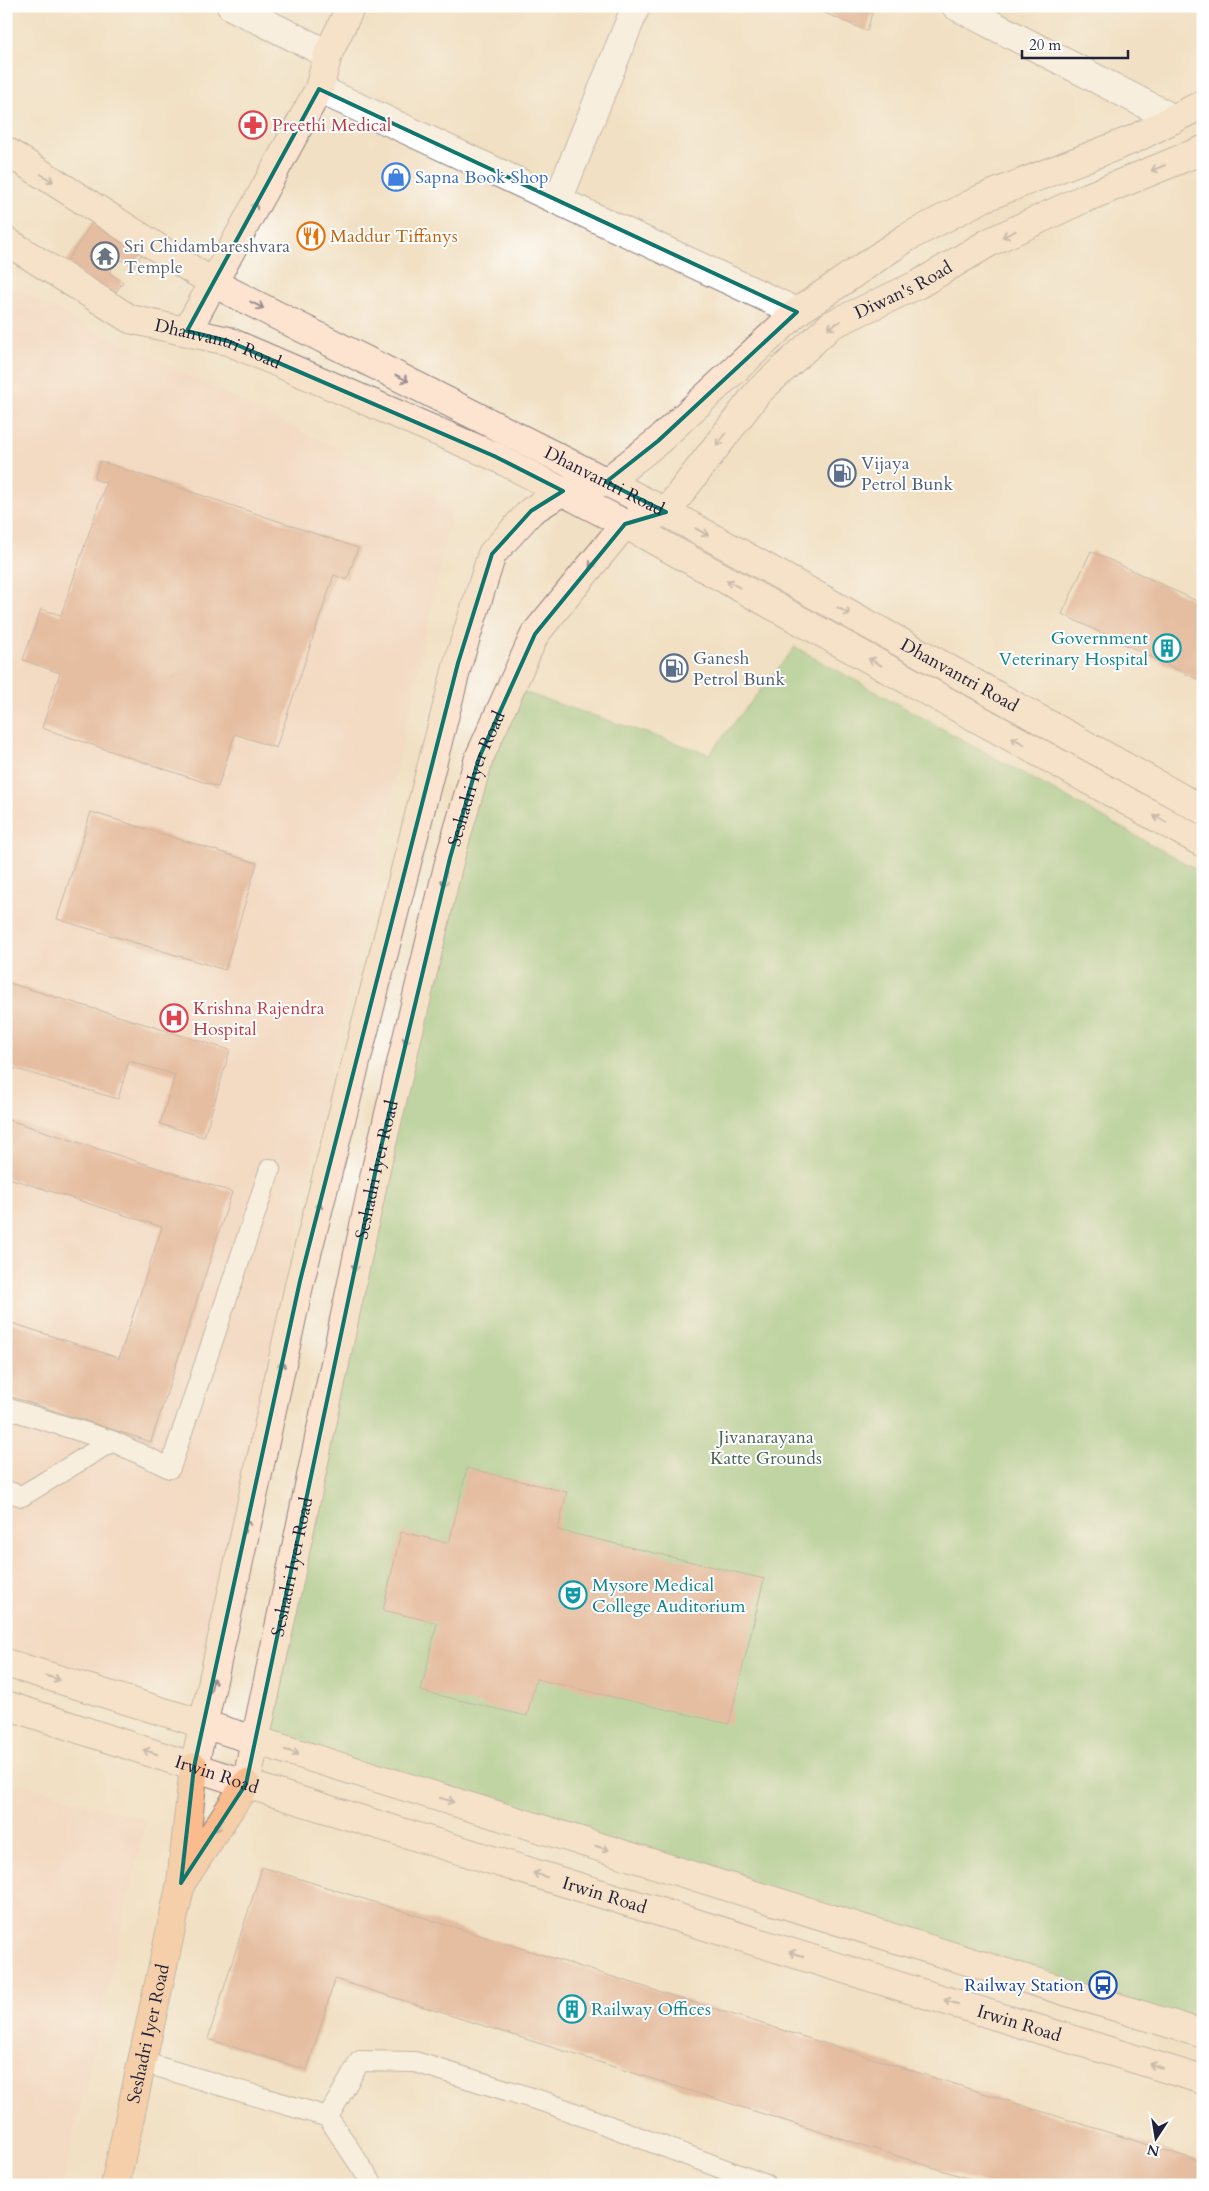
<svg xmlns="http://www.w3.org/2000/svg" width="1209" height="2191" font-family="Cardo,serif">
  <rect width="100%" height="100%" fill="#fff"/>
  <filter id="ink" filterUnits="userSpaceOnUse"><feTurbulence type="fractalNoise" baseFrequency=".02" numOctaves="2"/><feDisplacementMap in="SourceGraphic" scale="10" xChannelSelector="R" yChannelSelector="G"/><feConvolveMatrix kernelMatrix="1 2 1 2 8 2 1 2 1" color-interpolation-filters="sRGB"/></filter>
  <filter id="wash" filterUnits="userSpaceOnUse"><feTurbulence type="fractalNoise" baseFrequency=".0096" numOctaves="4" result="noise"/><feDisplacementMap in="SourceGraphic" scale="20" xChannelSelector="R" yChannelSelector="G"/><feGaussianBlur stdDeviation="1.12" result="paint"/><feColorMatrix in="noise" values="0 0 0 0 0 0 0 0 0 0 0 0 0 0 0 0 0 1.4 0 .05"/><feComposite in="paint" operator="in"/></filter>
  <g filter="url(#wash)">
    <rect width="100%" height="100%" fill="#f1e0c3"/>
    <path fill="#f6d2c3" d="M6 285 453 506 204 1660 138 1705 6 1664Z
      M6 1779 146 1821 62 2185H6Z"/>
    <path fill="#86c57c" stroke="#54745c" d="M795 647 1203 873V2035L247 1747 499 684 709 754Z"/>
    <g id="blocks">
      <path fill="#d89377" d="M819 6H874L867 31 818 10Z
        M93 221 143 253 133 267 118 258 109 273 123 282 113 296 65 264Z
        M100 461 358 548 347 580 334 575 276 748 235 734 218 787 42 728 60 673 23 660 41 609 61 615 106 483 94 479Z
        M1091 551 1203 604V682L1062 614Z
        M91 812 257 863 225 970 57 919Z
        M6 982 230 1050 204 1137 160 1124 175 1075 129 1061 118 1099 6 1066Z
        M6 1119 232 1192 151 1442 6 1395V1321L119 1358 162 1227 6 1177Z
        M467 1468 567 1492 558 1530 764 1579 729 1724 536 1679 527 1716 421 1691 437 1623 383 1610 401 1532 449 1543Z
        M262 1867 1203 2162V2185H989L335 1979 307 2070 208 2039Z"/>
    </g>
  </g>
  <g filter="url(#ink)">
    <use href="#blocks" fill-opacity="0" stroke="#8a817f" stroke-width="1"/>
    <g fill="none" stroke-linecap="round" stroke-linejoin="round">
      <g stroke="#8a817f" stroke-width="22">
        <path id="lane" d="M6 1408 112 1441 22 1496 6 1491
          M112 1441 170 1468 270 1169
          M142 2062 328 2117 373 2185
          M328 2117 360 2061 415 2062 548 2103 766 2185"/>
      </g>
      <g stroke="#8a817f" stroke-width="30">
        <path id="street" d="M231 6 328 54
          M956 6 1174 119
          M319 89 797 312
          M558 200 636 6"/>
      </g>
      <g stroke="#8a817f" stroke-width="30">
        <g id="secondary">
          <path id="s1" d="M6 151 213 283 666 512 1203 810"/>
          <path id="s2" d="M6 241 130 319 228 341 494 456 625 524 1203 843"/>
          <path d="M187 331 319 89 328 54 351 6"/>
          <path d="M6 1663 1203 2034"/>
          <path id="s3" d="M6 1705 246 1784 1203 2080"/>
          <path d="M194 1767 300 1281 458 663 492 554 531 511 563 491 606 482 658 441 797 312 906 238 983 198 1134 139 1203 104"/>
          <path id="s4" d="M246 1784 377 1164 450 858 479 758 535 634 625 524 666 512 758 392 831 325 919 284 990 242 1083 199 1203 150"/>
        </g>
      </g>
      <g stroke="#8a817f" stroke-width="30">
        <g id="primary">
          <path d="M185 1877 246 1784"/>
          <path id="s5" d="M115 2185 181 1883 194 1767"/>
        </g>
      </g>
      <use href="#lane" stroke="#fff" stroke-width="20"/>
      <use href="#street" stroke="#fff" stroke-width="28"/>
      <use href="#secondary" stroke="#fde4d1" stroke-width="28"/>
      <use href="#primary" stroke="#fbbb8d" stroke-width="28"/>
    </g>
    <defs><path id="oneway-shaft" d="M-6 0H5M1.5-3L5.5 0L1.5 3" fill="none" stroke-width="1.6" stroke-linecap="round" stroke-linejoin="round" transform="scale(1.25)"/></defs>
    <g stroke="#9a8d8e">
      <use href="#oneway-shaft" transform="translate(1158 168) rotate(157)"/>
      <use href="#oneway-shaft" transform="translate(47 178) rotate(32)"/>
      <use href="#oneway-shaft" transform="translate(253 209) rotate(-61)"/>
      <use href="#oneway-shaft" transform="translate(1009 234) rotate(155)"/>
      <use href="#oneway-shaft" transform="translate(257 305) rotate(27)"/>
      <use href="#oneway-shaft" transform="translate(834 325) rotate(149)"/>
      <use href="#oneway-shaft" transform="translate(402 378) rotate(27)"/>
      <use href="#oneway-shaft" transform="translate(721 440) rotate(127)"/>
      <use href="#oneway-shaft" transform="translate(702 532) rotate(29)"/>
      <use href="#oneway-shaft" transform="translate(594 562) rotate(130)"/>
      <use href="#oneway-shaft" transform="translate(733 584) rotate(-151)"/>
      <use href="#oneway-shaft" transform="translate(844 611) rotate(29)"/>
      <use href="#oneway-shaft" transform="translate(875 662) rotate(-151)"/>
      <use href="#oneway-shaft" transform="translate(1018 741) rotate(-151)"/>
      <use href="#oneway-shaft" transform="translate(1160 819) rotate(-151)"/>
      <use href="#oneway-shaft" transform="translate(445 879) rotate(103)"/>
      <use href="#oneway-shaft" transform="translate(407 1037) rotate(103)"/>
      <use href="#oneway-shaft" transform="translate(318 1209) rotate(-76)"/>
      <use href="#oneway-shaft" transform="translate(356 1264) rotate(102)"/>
      <use href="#oneway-shaft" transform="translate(281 1368) rotate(-78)"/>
      <use href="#oneway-shaft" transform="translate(246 1526) rotate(-78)"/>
      <use href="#oneway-shaft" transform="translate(53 1678) rotate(17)"/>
      <use href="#oneway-shaft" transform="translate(212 1685) rotate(-78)"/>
      <use href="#oneway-shaft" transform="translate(150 1752) rotate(-162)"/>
      <use href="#oneway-shaft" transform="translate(292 1752) rotate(17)"/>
      <use href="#oneway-shaft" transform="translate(447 1800) rotate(17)"/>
      <use href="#oneway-shaft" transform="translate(602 1848) rotate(17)"/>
      <use href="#oneway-shaft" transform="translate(540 1875) rotate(-163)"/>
      <use href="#oneway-shaft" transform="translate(796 1954) rotate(-163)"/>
      <use href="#oneway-shaft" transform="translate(951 2002) rotate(-163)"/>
      <use href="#oneway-shaft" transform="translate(1156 2066) rotate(-163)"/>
    </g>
    <use stroke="#8e6e64" href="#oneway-shaft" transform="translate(219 1825) rotate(123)"/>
  </g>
  <path d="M0 0H1209V2191H0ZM319 89 797 312 658 441 606 482 666 512 625 524 535 634 479 758 450 858 377 1164 246 1784 181 1883 194 1767 300 1281 458 663 492 554 531 511 563 491 494 456 228 341 187 331Z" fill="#f1e0c3" fill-opacity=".55" fill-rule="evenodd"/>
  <path fill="none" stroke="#0f766e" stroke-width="4" stroke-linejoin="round" d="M319 89 797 312 658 441 606 482 666 512 625 524 535 634 479 758 450 858 377 1164 246 1784 181 1883 194 1767 300 1281 458 663 492 554 531 511 563 491 494 456 228 341 187 331Z"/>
  <defs>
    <g id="pharmacy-ring" transform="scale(1.4375)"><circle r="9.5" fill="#fff" stroke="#e0444e" stroke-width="1.5"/><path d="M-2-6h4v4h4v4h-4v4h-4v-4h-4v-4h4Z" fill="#e0444e"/></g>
    <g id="shop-ring" transform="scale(1.4375)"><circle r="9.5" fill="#fff" stroke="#3f7fe0" stroke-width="1.5"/><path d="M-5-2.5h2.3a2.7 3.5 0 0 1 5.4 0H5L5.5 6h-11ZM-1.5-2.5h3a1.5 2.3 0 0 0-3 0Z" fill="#3f7fe0"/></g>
    <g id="restaurant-ring" transform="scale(1.4375)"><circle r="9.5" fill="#fff" stroke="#e8710a" stroke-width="1.5"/><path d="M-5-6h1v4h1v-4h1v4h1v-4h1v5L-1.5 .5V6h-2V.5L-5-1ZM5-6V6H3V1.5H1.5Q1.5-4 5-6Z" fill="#e8710a"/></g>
    <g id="temple-ring" transform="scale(1.4375)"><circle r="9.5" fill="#fff" stroke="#6b7280" stroke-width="1.5"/><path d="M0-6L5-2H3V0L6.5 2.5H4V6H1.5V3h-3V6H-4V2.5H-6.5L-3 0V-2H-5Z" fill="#6b7280"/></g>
    <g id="fuel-ring" transform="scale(1.4375)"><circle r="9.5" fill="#fff" stroke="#5c6f8a" stroke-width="1.5"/><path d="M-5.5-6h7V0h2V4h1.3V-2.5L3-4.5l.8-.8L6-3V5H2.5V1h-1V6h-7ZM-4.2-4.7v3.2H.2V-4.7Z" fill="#5c6f8a"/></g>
    <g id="building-ring" transform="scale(1.4375)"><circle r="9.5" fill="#fff" stroke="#0f9aa8" stroke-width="1.5"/><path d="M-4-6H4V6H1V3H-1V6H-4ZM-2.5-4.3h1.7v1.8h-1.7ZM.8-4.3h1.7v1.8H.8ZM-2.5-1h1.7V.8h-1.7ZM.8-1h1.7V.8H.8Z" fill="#0f9aa8"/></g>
    <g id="hospital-ring" transform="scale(1.4375)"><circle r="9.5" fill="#fff" stroke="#e0444e" stroke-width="1.5"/><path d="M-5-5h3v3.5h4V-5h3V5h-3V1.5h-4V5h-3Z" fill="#e0444e"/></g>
    <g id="theatre-ring" transform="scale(1.4375)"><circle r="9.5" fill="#fff" stroke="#0f9aa8" stroke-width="1.5"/><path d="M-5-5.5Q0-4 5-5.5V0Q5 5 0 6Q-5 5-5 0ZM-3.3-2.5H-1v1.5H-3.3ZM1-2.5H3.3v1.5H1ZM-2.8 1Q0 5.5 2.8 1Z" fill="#0f9aa8"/></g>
    <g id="bus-ring" transform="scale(1.4375)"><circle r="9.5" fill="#fff" stroke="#1a4fb4" stroke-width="1.5"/><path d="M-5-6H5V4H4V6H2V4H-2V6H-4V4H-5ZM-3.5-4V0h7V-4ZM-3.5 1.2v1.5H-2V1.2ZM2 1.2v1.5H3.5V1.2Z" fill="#1a4fb4"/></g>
  </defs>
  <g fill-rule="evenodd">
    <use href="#pharmacy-ring" x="253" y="125"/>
    <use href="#shop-ring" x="396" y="177"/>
    <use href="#restaurant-ring" x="311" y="236"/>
    <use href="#temple-ring" x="105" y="256"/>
    <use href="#fuel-ring" x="842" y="473"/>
    <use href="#building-ring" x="1167" y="648"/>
    <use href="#fuel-ring" x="674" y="668"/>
    <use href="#hospital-ring" x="174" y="1018"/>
    <use href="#theatre-ring" x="573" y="1595"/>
    <use href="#bus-ring" x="1103" y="1985"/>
    <use href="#building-ring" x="572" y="2009"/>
  </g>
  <g text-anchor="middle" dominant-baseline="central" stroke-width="4" stroke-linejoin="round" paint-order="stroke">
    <g font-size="18" fill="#be3a42" stroke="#fff" text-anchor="start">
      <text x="272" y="125">Preethi Medical</text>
      <text x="193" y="1008">Krishna Rajendra<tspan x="193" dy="21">Hospital</tspan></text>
    </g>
    <g font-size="18" fill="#366cbe" stroke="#fff" text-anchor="start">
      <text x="415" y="177">Sapna Book Shop</text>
    </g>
    <g font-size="18" fill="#c56008" stroke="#fff" text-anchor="start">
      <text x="330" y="236">Maddur Tiffanys</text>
    </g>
    <g font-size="18" fill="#5b616d" stroke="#fff" text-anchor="start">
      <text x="124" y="246">Sri Chidambareshvara<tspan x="124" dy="21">Temple</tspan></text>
    </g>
    <g font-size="18" fill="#22223b" stroke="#fff">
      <text stroke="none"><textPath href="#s4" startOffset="1704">Diwan's Road</textPath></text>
      <text stroke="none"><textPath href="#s2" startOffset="238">Dhanvantri Road</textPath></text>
      <text stroke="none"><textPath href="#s1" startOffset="684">Dhanvantri Road</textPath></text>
      <text stroke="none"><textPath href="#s1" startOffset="1089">Dhanvantri Road</textPath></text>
      <text stroke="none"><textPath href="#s4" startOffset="1032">Seshadri Iyer Road</textPath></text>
      <text stroke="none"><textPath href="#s4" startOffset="628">Seshadri Iyer Road</textPath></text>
      <text stroke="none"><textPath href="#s4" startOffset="222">Seshadri Iyer Road</textPath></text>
      <text stroke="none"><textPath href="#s3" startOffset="222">Irwin Road</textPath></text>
      <text stroke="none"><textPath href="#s3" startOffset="628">Irwin Road</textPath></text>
      <text stroke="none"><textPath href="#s3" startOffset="1062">Irwin Road</textPath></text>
      <text stroke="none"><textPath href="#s5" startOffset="155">Seshadri Iyer Road</textPath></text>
    </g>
    <g font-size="18" fill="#4e5e75" stroke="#fff" text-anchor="start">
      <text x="861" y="463">Vijaya<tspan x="861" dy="21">Petrol Bunk</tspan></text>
      <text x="693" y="658">Ganesh<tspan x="693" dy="21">Petrol Bunk</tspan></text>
    </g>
    <g font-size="18" fill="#0d838f" stroke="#fff" text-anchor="start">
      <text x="1148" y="638" text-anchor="end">Government<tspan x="1148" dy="21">Veterinary Hospital</tspan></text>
      <text x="592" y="1585">Mysore Medical<tspan x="592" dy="21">College Auditorium</tspan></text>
      <text x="591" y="2009">Railway Offices</text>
    </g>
    <g font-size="18" fill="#4a6355" stroke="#fff">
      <text x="766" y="1437">Jivanarayana<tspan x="766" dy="21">Katte Grounds</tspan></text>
    </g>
    <g font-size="18" fill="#164399" stroke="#fff" text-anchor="end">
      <text x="1084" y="1985">Railway Station</text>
    </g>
  </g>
  <rect width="1209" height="2191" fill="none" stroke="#fff" stroke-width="25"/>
  <g transform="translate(1156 2138) rotate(192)" stroke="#ffffff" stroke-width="4" paint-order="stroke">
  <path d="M0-4L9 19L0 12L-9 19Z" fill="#22223b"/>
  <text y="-8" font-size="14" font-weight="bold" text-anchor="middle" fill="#22223b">N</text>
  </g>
  <path d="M1022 50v8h106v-8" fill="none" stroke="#22223b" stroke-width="2.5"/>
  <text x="1029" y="50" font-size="15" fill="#22223b" stroke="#ffffff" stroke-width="4" paint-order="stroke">20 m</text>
</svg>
